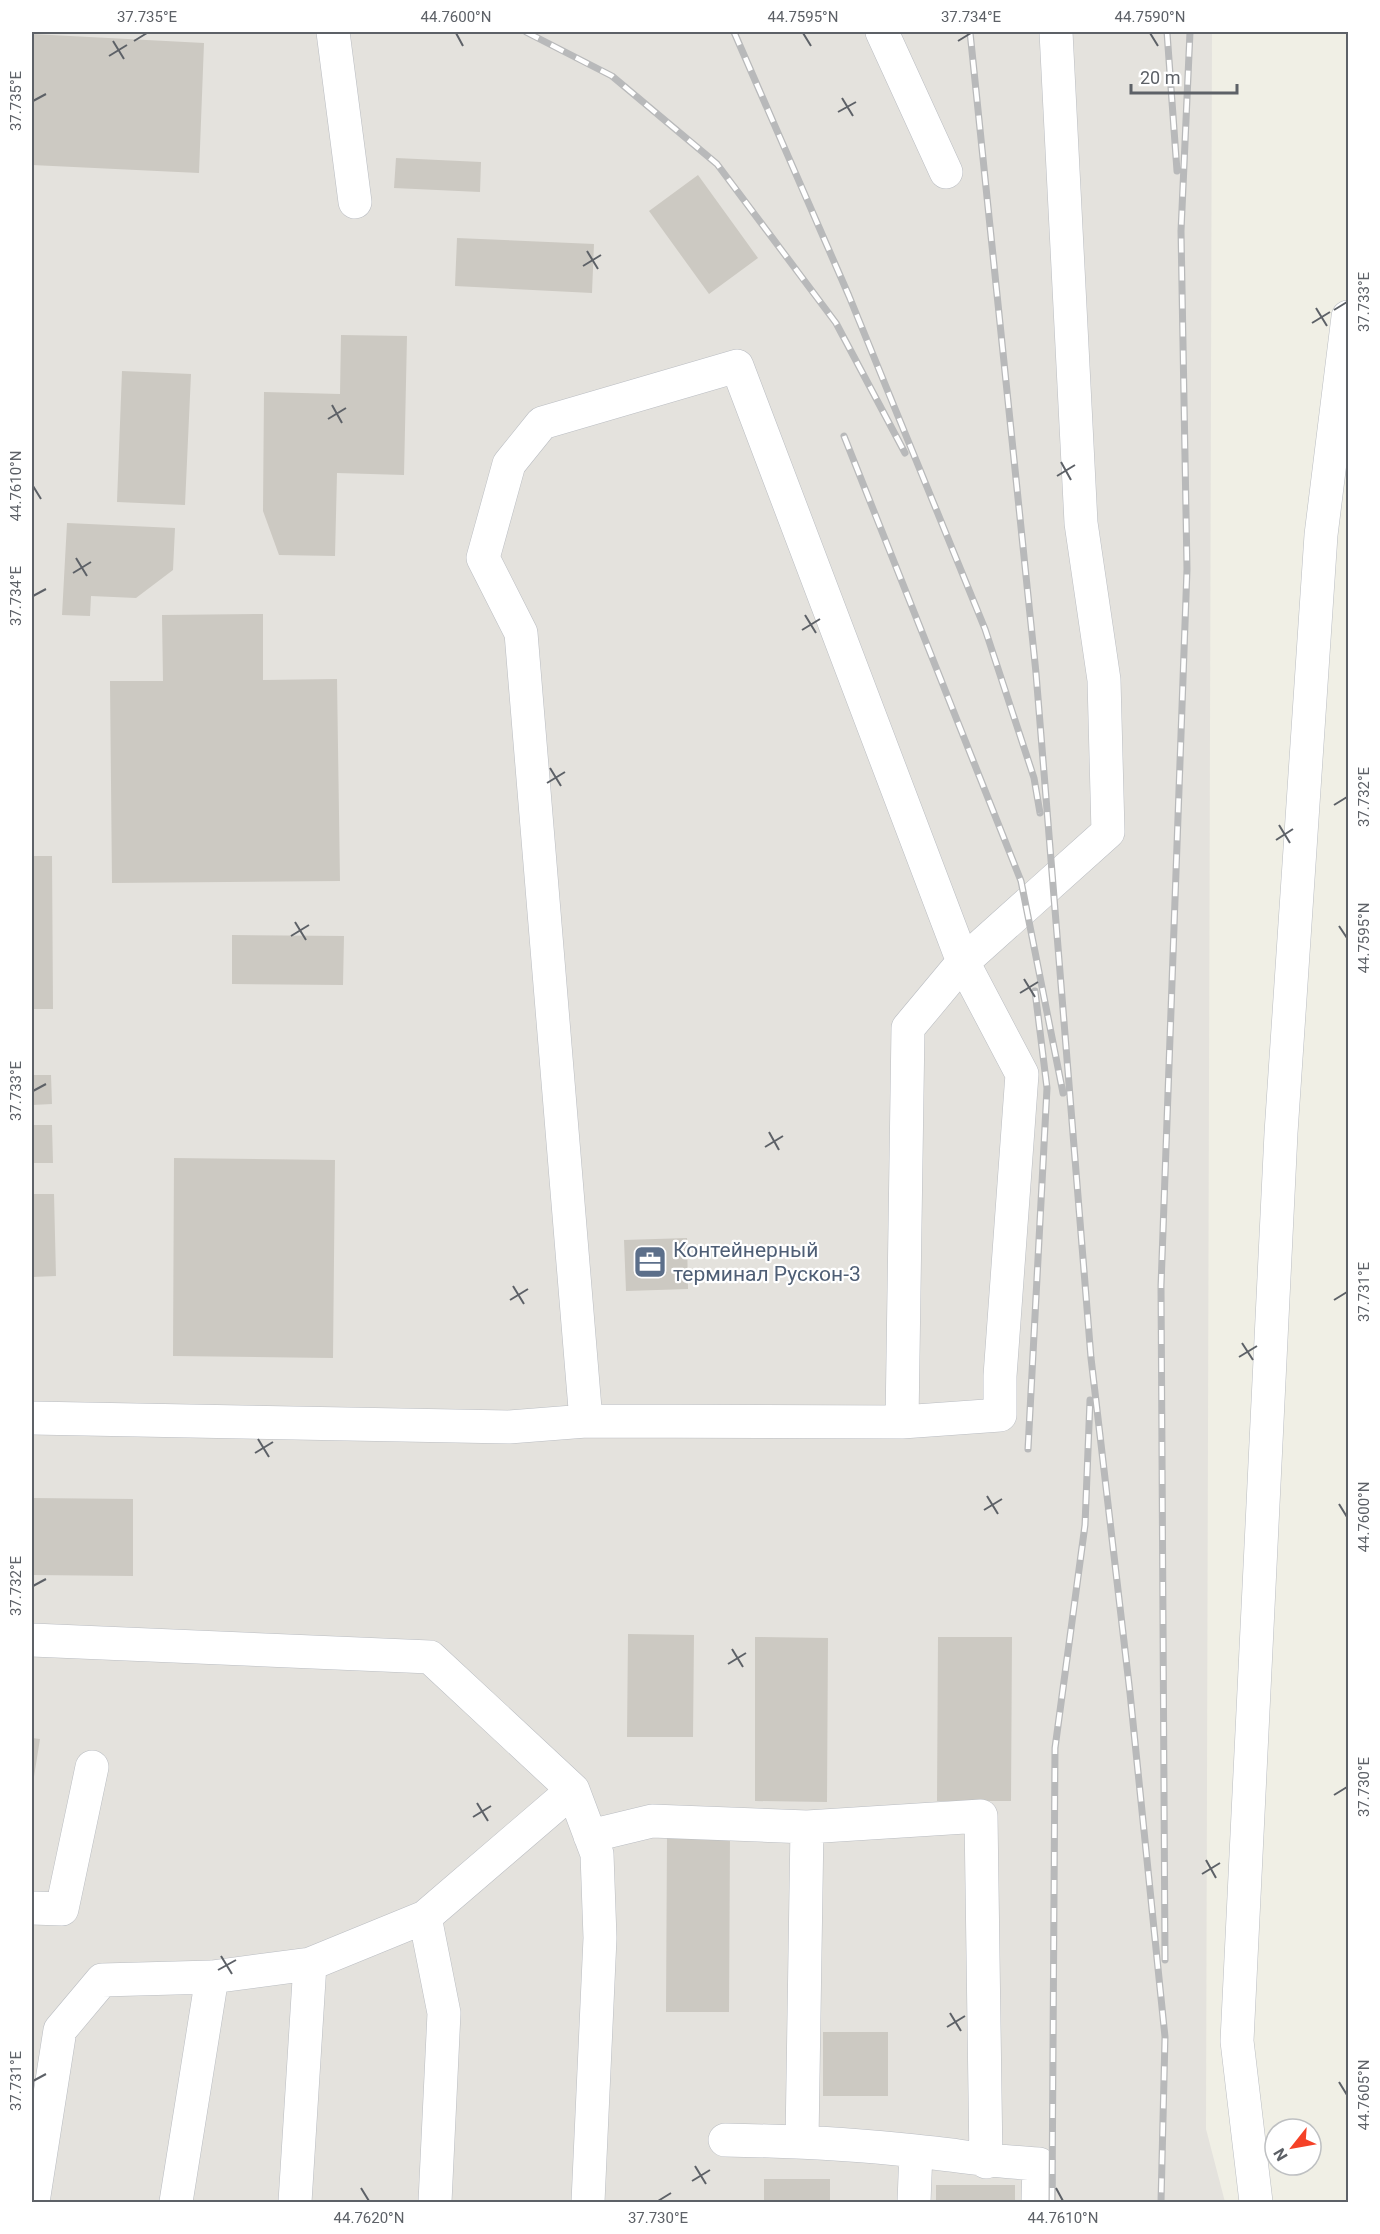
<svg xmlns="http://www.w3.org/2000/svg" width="1380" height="2234" font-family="Roboto,sans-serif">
  <rect width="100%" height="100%" fill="#f0efe5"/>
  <path fill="#e4e2dd" d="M32 32H1212L1206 2129 1225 2202H32Z"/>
  <path fill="#ccc9c2" d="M32 34 204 43 199 173 32 165Z
    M396 158 481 162 480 192 394 188Z
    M698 175 758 258 709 294 649 211Z
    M457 238 594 244 592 293 455 286Z
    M341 335 407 336 404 475 337 473 335 556 279 555 263 511 264 392 340 394Z
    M122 371 191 374 185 505 117 502Z
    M67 523 175 528 173 570 136 598 91 596 90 616 62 615Z
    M263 614V680L337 679 340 881 112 883 110 681H163L162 615Z
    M32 856H52L53 1009H32Z
    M232 935 344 936 343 985 232 984Z
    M32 1075H51L52 1104 32 1105Z
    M32 1125H52L53 1163H32Z
    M174 1158 335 1160 333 1358 173 1356Z
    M32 1194H54L56 1276 32 1277Z
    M687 1238 688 1289 626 1291 624 1240Z
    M32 1498 133 1499V1576L32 1575Z
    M628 1634 694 1635 693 1737H627Z
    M755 1637 828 1638 827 1802 755 1801Z
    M938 1637H1012L1011 1801H937Z
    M32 1738 40 1739 33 1783H32Z
    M667 1835 730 1836 729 2012H666Z
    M823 2032H888V2096H823Z
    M764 2179H830V2202H764Z
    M936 2185H1015V2202H936Z"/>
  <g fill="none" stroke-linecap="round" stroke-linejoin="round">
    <g stroke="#babdc2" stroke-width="34">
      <path id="minor" d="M333 32 355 202
        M882 32 946 172
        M32 1418 509 1427 586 1421 902 1422 1000 1415V1376L1022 1074 963 962 737 366 542 423 509 464 483 558 521 633 586 1421
        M902 1422 908 1028 963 962 1108 832 1104 680 1081 523 1056 32
        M32 1640 430 1657 573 1790 597 1854 600 1938 588 2202
        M590 1836 652 1821 807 1827 981 1816 986 2162
        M32 1908 62 1909 92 1767
        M725 2140C789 2141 852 2144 915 2151 956 2155 997 2162 1039 2164L1038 2202
        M802 2141 807 1827
        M33 2202 60 2030 102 1980 212 1977 310 1964 425 1917
        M176 2202 212 1977
        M295 2202 310 1964
        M435 2202 444 2013 425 1917 573 1790
        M914 2202 916 2151
        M1256 2202 1237 2041 1281 1133 1321 535 1348 317"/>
    </g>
    <use href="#minor" stroke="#fff" stroke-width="33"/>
    <g stroke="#b8b9ba" stroke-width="7">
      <path id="rail" d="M526 32 612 76 717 164 836 323 905 453
        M734 32 849 296 985 629 1034 778 1040 813
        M970 32 1036 673 1091 1358 1130 1693 1165 2037 1161 2202
        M1167 32 1177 171
        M844 436 1021 881 1063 1093
        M1028 1449 1047 1088 1035 991
        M1165 1960 1161 1286 1187 569 1181 231 1190 32
        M1052 2202 1055 1748 1085 1525 1090 1400"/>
    </g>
    <use href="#rail" stroke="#fff" stroke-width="4.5" stroke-dasharray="14" stroke-linecap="butt"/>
  </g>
  <path fill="none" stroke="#5d6167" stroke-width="2" d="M456 33 463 46M803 33 811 46M1150 33 1158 46M113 41 124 59M134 41 147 33M958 41 971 33M109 56 127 45M842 98 853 116M33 101 46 94M838 112 856 102M587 251 598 269M583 266 601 255M1316 308 1327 326M1334 310 1347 302M1312 323 1330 312M332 405 342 423M328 419 346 408M1061 462 1071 480M1057 476 1075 465M33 486 41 499M76 558 87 576M73 573 91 562M33 596 46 589M805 615 816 633M802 630 820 619M550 768 561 786M547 783 565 772M1334 805 1347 797M1279 825 1290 843M1276 840 1293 829M295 922 306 940M1339 926 1347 938M291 936 309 925M1024 979 1035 997M1020 993 1038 982M33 1091 46 1084M769 1132 779 1150M765 1147 783 1136M513 1286 524 1304M510 1300 528 1289M1334 1300 1347 1292M1242 1343 1253 1360M1239 1357 1257 1346M258 1439 269 1457M255 1453 273 1442M987 1496 998 1514M1339 1504 1347 1517M984 1510 1002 1499M33 1586 46 1579M732 1649 743 1667M728 1664 746 1653M1334 1795 1347 1787M477 1803 488 1821M473 1817 491 1806M1206 1860 1216 1878M1202 1874 1220 1863M221 1956 232 1974M218 1970 236 1960M950 2013 961 2031M947 2027 965 2016M33 2081 46 2074M1339 2082 1347 2095M695 2166 706 2184M692 2181 710 2170M361 2188 369 2201M1056 2188 1063 2201M658 2201 671 2193"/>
  <defs>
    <g id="office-square" transform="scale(1.725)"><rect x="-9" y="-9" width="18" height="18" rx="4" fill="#5c6f8a" stroke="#fff"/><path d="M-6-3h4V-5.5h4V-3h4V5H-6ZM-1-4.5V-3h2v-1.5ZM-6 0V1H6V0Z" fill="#fff"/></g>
  </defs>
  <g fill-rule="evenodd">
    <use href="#office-square" x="650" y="1262"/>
  </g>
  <g text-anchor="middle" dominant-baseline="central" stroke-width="4.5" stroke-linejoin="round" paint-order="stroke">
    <g font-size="21" fill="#4e5e75" stroke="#fff" text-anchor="start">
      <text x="673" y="1250">Контейнерный<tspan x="673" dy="24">терминал Рускон-3</tspan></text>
    </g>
  </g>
  <rect width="1380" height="2234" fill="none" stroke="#ffffff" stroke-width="66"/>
  <g transform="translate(1293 2147) rotate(239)"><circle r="28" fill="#ffffff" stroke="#bec0c2" stroke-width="1.5"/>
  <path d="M0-4.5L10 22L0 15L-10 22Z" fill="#f54127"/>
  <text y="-9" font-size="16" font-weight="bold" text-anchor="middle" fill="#5d6167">N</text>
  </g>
  <path d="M1131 84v9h106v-9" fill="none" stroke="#5d6167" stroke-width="3"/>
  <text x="1140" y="84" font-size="18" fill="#5d6167" stroke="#ffffff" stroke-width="4.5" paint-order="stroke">20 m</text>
  <rect x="33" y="33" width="1314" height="2168" fill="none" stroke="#5d6167" stroke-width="2"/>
  <g font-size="15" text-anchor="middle" fill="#5d6167">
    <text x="147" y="22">37.735°E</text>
    <text x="456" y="22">44.7600°N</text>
    <text x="803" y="22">44.7595°N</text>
    <text x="971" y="22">37.734°E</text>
    <text x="1150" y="22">44.7590°N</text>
    <text transform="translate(16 101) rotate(-90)" y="5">37.735°E</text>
    <text transform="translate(1364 302) rotate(-90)" y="5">37.733°E</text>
    <text transform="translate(16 486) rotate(-90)" y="5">44.7610°N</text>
    <text transform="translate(16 596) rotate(-90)" y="5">37.734°E</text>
    <text transform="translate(1364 797) rotate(-90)" y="5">37.732°E</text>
    <text transform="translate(1364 938) rotate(-90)" y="5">44.7595°N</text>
    <text transform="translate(16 1091) rotate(-90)" y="5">37.733°E</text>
    <text transform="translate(1364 1292) rotate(-90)" y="5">37.731°E</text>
    <text transform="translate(1364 1517) rotate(-90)" y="5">44.7600°N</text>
    <text transform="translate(16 1586) rotate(-90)" y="5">37.732°E</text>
    <text transform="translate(1364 1787) rotate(-90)" y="5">37.730°E</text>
    <text transform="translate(16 2081) rotate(-90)" y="5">37.731°E</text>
    <text transform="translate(1364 2095) rotate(-90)" y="5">44.7605°N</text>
    <text x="369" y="2223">44.7620°N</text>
    <text x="658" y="2223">37.730°E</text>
    <text x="1063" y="2223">44.7610°N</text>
  </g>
</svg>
